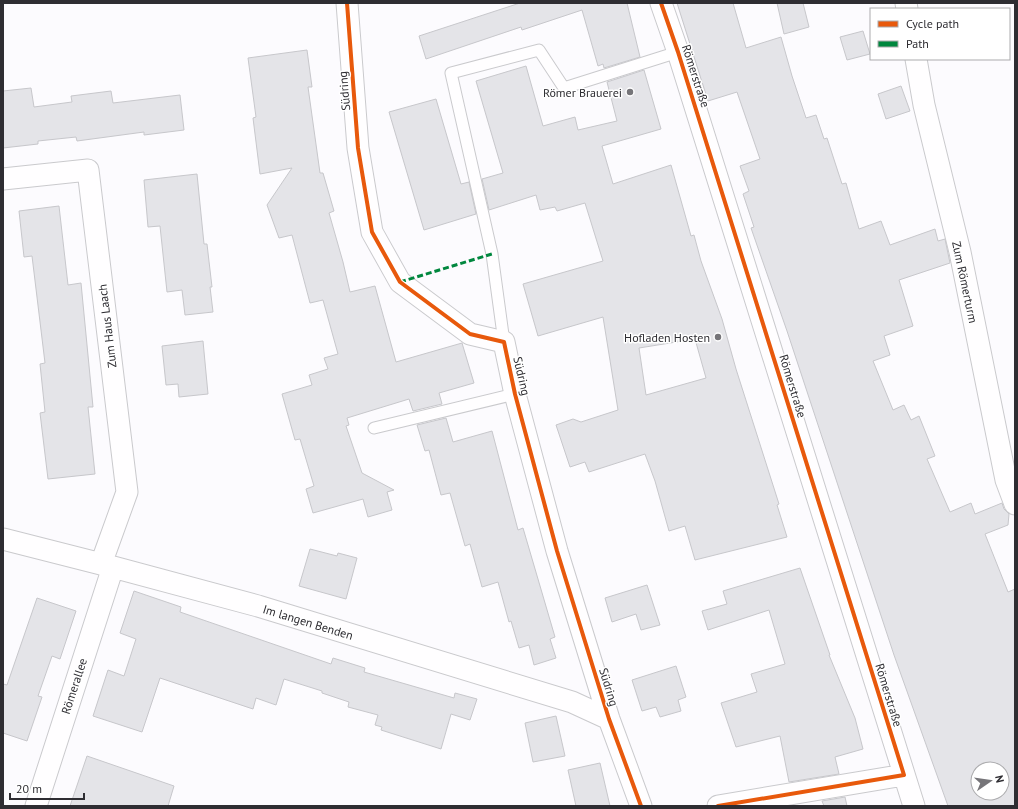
<svg xmlns="http://www.w3.org/2000/svg" width="1018" height="809" font-family="'PT Sans',sans-serif">
  <rect width="100%" height="100%" fill="#fcfbfe"/>
  <path fill="#e4e4e8" stroke="#c7c7cb" fill-rule="evenodd" d="M520 3H627L640 57 604 68 603 64 598 66 582 10 522 30 521 27 426 59 419 36Z
    M677 3H733L746 48 781 37 792 76 806 118 816 115 824 139 827 138 842 184 846 183 859 229 881 221 890 245 935 229 938 241 945 239 950 263 899 280 913 326 884 336 890 355 873 361 893 410 904 405 911 420 919 416 935 456 927 459 950 512 971 503 975 514 1002 503 1004 509 1009 514 1008 525 985 534 1008 592 1015 589V806H948L894 655 787 331 751 228 754 227 743 194 749 191 740 166 760 159 737 92 708 101ZM978 769H1002V793H978Z
    M777 3H803L809 27 784 34Z
    M863 31 870 54 847 60 840 37Z
    M307 50 312 87H308L320 173H323L334 211 329 213 343 262 350 292 375 286 396 362 462 343 474 383 439 393 442 404 413 411 409 399 347 418 349 425 346 426 362 473 394 490 387 492 392 510 368 517 363 499 313 513 306 489 314 486 300 439 295 440 282 394 312 385 309 375 328 369 324 358 338 354 323 300 310 303 292 235 279 238 267 205 292 168 260 174 253 118 256 117 248 58Z
    M526 66 543 126 575 117 578 130 617 121 607 82 644 70 661 129 602 146 613 184 671 165 691 236 694 235 701 261 722 319 736 369 779 504 777 505 787 537 695 560 685 526 669 531 655 481 645 454 589 472 585 462 570 467 556 425 573 419 581 422 618 410 603 317 538 336 523 284 603 261 585 203 557 211 555 207 540 210 536 195 489 210 482 179 503 173 476 81ZM695 339 706 378 646 395 639 348Z
    M901 86 910 111 886 119 878 94Z
    M31 88 34 107 72 102 71 96 111 91 113 103 180 95 184 130 144 135V132L77 141 76 137 38 141V144L3 148V91Z
    M436 99 461 184 469 182 476 214 424 230 389 112Z
    M197 174 204 244H207L212 287H210L213 312 185 315 182 290 167 292 160 226 148 227 144 180Z
    M59 206 68 285 81 283 93 407H88L95 474 48 479 40 413 45 412 40 364 45 363 32 256 24 257 19 211Z
    M203 341 208 394 179 397 178 384 166 385 162 346Z
    M446 418 453 442 492 431 518 530 523 528 555 637 550 639 556 658 534 665 529 645 519 648 511 621 509 622 498 582 482 587 470 544 465 546 450 493 441 495 429 450 425 451 417 425Z
    M310 549 337 556 338 553 357 558 346 599 299 586Z
    M800 568 830 655H829L855 718 863 749 835 757 839 774 789 782 780 736 736 747 721 703 757 692 751 674 785 664 769 610 708 630 702 611 727 604 723 591Z
    M647 585 660 625 641 630 636 614 612 622 605 598Z
    M134 591 181 607 180 612 331 664 333 658 365 668 364 672 454 698 455 693 477 699 470 720 451 714 441 749 381 730 382 727 375 725 378 715 348 707 349 702 322 693V691L284 679 276 705 256 698 253 709 160 678 142 732 93 716 108 670 124 676 136 639 120 633Z
    M37 598 76 611 60 659 52 656 38 696 42 697 27 741 3 733V684L7 685Z
    M676 666 686 697 678 700 681 711 660 717 656 707 642 711 632 680Z
    M556 716 565 756 533 762 525 723Z
    M87 756 174 786 168 806H70Z
    M600 763 610 806H576L568 770Z
    M845 797 847 806H824L822 801Z"/>
  <g fill="none" stroke-linecap="round" stroke-linejoin="round">
    <g stroke="#cacacd" stroke-width="13">
      <path id="lane" d="M504 342 492 254 451 73 539 50 564 88 678 52
        M374 428 515 394"/>
    </g>
    <g stroke="#cacacd" stroke-width="23">
      <path id="street" d="M347 3 358 148 372 232 400 282 470 334 504 342 515 394 557 551 609 719 641 806
        M661 3 678 52 914 806
        M906 3 907 9
        M916 59 924 105 960 252 1006 480 1015 504
        M3 179 88 170 127 492 101 564
        M3 539 113 567 258 606 572 702 609 719
        M36 806 113 567
        M718 806 904 775"/>
    </g>
    <use href="#lane" stroke="#fffeff" stroke-width="11"/>
    <use href="#street" stroke="#fffeff" stroke-width="21"/>
    <path stroke="#00873e" stroke-width="3" stroke-dasharray="6 3" stroke-linecap="butt" d="M400 282 492 254"/>
    <g stroke="#fff" stroke-width="6">
      <path id="cycleway" d="M347 3 358 148 372 232 400 282 470 334 504 342 515 394 557 551 609 719 641 806
        M661 3 678 52 904 775 718 806"/>
    </g>
    <use href="#cycleway" stroke="#e8590c" stroke-width="4"/>
  </g>
  <g fill="#767579" stroke="#fff" stroke-width="1.5">
    <circle cx="630" cy="92" r="4"/>
    <circle cx="718" cy="337" r="4"/>
  </g>
  <g text-anchor="middle" dominant-baseline="central" stroke-width="3" stroke-linejoin="round" paint-order="stroke">
    <g font-size="12" fill="#2e2d32" stroke="#fff">
      <text transform="translate(696 76) rotate(72)">Römerstraße</text>
      <text transform="translate(344 91) rotate(-95)">Südring</text>
      <text transform="translate(965 282) rotate(78)">Zum Römerturm</text>
      <text transform="translate(107 326) rotate(-97)">Zum Haus Laach</text>
      <text transform="translate(522 376) rotate(77)">Südring</text>
      <text transform="translate(793 386) rotate(73)">Römerstraße</text>
      <text transform="translate(308 622) rotate(17)">Im langen Benden</text>
      <text transform="translate(74 686) rotate(-72)">Römerallee</text>
      <text transform="translate(609 687) rotate(73)">Südring</text>
      <text transform="translate(889 695) rotate(73)">Römerstraße</text>
    </g>
    <g font-size="12" fill="#2e2d32" stroke="#fff" text-anchor="end">
      <text x="622" y="92">Römer Brauerei</text>
      <text x="710" y="337">Hofladen Hosten</text>
    </g>
  </g>
  <rect width="1018" height="809" fill="none" stroke="#2e2d32" stroke-width="8"/>
  <rect x="870" y="8" width="140" height="52" fill="#ffffff" stroke="#ababad"/>
  <rect x="878" y="21" width="20" height="6" fill="#e8590c" stroke="#ababad"/>
  <text x="906" y="28" font-size="12" fill="#2e2d32">Cycle path</text>
  <rect x="878" y="41" width="20" height="6" fill="#00873e" stroke="#ababad"/>
  <text x="906" y="48" font-size="12" fill="#2e2d32">Path</text>
  <g transform="translate(990 781) rotate(77)"><circle r="19" fill="#ffffff" stroke="#ababad"/>
  <path d="M0-3L7 15L0 10L-7 15Z" fill="#767579"/>
  <text y="-6" font-size="11" font-weight="bold" text-anchor="middle" fill="#2e2d32">N</text>
  </g>
  <path d="M10 793v6h74v-6" fill="none" stroke="#2e2d32" stroke-width="2"/>
  <text x="16" y="793" font-size="12" fill="#2e2d32" stroke="#ffffff" stroke-width="3" paint-order="stroke">20 m</text>
</svg>
